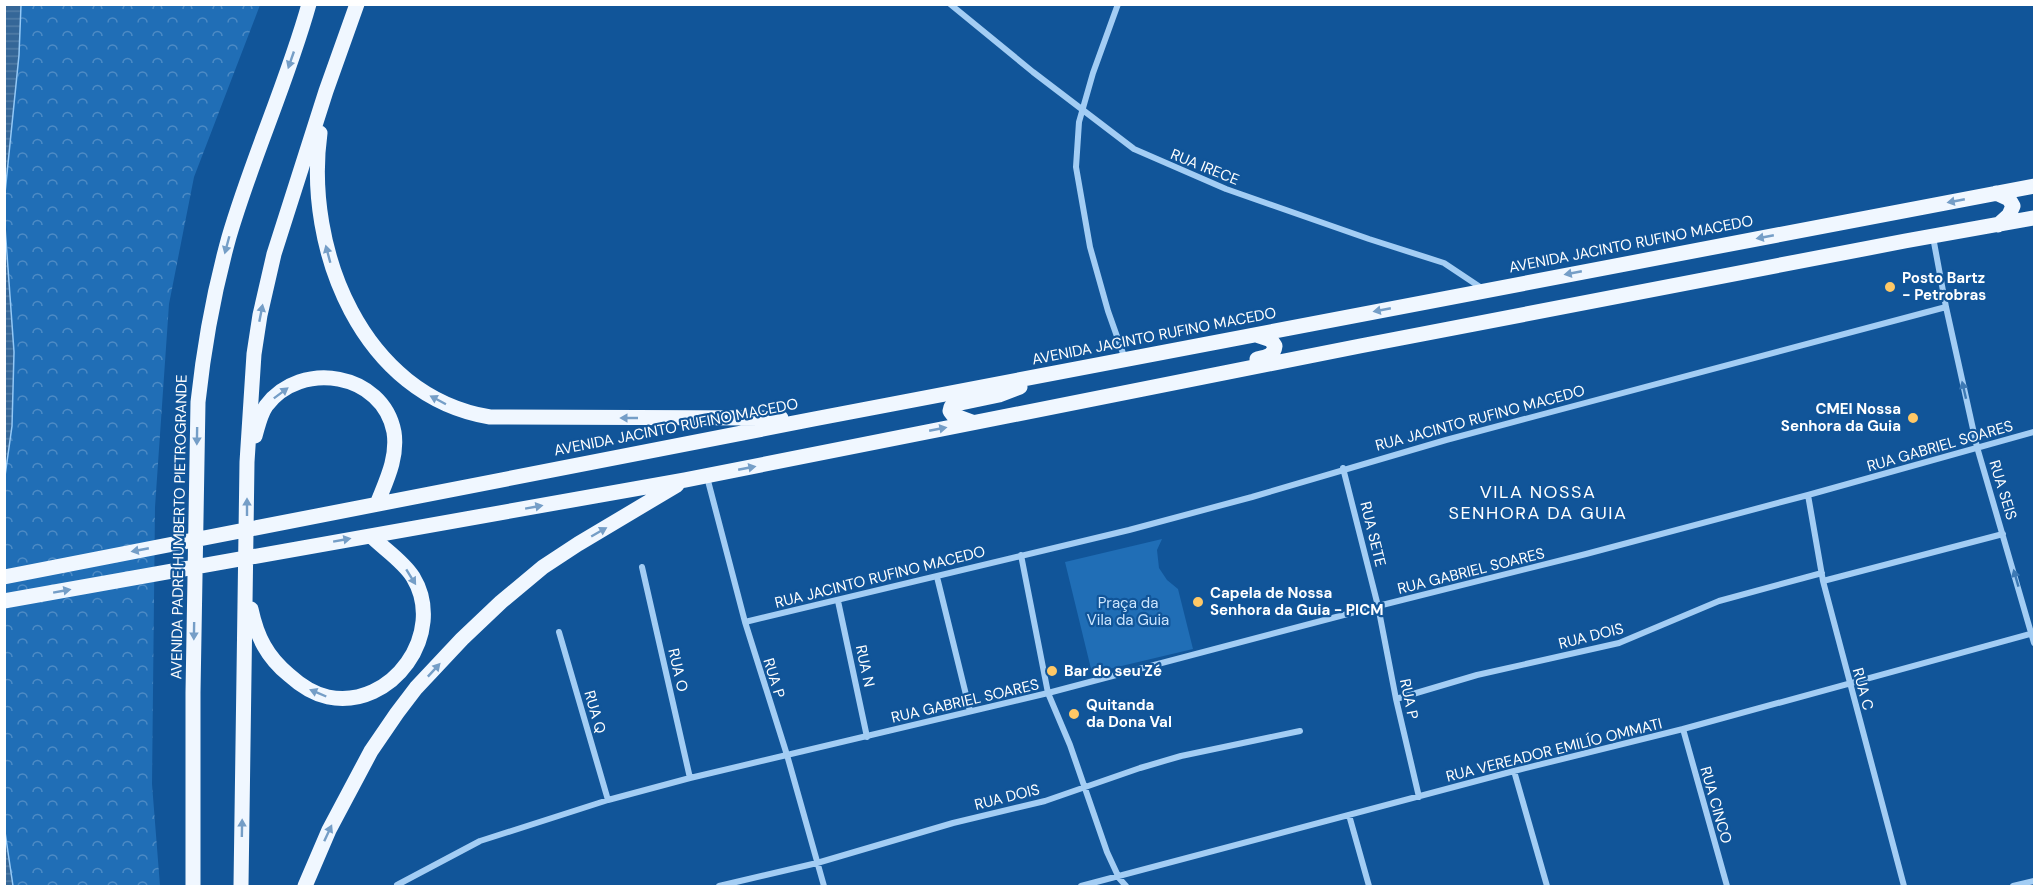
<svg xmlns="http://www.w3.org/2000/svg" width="2039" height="891" font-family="'DM Sans',sans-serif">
  <defs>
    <pattern id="forest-crowns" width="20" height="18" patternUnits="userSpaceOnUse" patternTransform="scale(1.5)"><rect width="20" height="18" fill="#206eb6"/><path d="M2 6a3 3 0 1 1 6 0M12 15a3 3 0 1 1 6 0" fill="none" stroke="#4d8bc5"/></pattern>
    <pattern id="water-rules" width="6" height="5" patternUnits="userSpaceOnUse" patternTransform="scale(1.5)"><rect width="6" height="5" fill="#356798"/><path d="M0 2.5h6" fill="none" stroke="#537ea7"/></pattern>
  </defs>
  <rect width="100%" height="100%" fill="#159"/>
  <path fill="url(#forest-crowns)" d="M21 5H260L194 177 169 304 155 507 152 784 160 886H13L4 832V476L12 426 14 352 4 193 19 55Z"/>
  <path fill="#206eb6" d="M1162 539 1157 550 1159 568 1167 580 1178 589 1193 649 1092 673 1065 562Z"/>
  <path fill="url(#water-rules)" stroke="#94c9f7" stroke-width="1.5" d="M5 4 21 5 19 55 5 193Z
    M4 212 14 352 12 426 5 476Z
    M5 832 13 886H5Z"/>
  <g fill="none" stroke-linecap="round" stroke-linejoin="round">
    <path stroke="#a3cdf4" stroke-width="6" d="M950 4 1033 72 1134 149 1226 189 1369 239 1444 263 1483 289
      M1118 4 1093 73 1079 122 1076 167 1090 247 1108 311 1125 359
      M1933 237 1946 307 1977 447 2034 643
      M1343 468 1378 606 1396 699 1419 797
      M707 477 745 622 787 755 824 886
      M1808 495 1823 581 1904 886
      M1021 555 1048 693 1070 745 1107 852 1119 878 1126 886
      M642 567 690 778
      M937 577 970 711
      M1823 581 2003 534
      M838 601 867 737
      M745 622 1129 530 1252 497 1446 440 1946 307
      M559 632 608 800
      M1396 699 1477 675 1619 643 1719 601 1822 573
      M1683 729 1727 886
      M1514 771 1547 886
      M1349 815 1369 886
      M397 885 480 841 608 800 690 778 1048 693 1378 606 1586 554 1808 495 2034 432
      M719 886 817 863 953 823 1045 801 1140 768 1181 756 1300 731
      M1081 886 1514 771 1683 729 2034 633
      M2013 886 2034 881"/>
    <path stroke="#f0f7ff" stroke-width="15" d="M320 133C304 249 362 396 490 417L781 418
      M1996 193 2009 199 2013 206 2009 215 1998 225
      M1256 335 1271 340 1275 346C1274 356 1266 357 1257 359
      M972 422 953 415 950 411 951 407 956 404 999 395 1020 387
      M255 436C258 426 260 415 266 406 301 359 383 373 394 432 398 458 386 481 377 504
      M4 577 814 419 2034 186
      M4 601 685 480 1360 346 1905 241 2034 218
      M251 609C257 637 267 657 289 675 300 685 314 694 328 697 392 710 447 633 413 577 403 561 384 549 371 536
      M193 886V693L198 402C204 346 214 291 229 237 252 158 287 83 309 4
      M241 886 247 462 254 354 260 315 274 254 326 91 357 4
      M305 886 329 830 371 751 397 713 416 688 462 639 501 602 543 567 578 544 677 485"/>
  </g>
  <defs><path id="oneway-solid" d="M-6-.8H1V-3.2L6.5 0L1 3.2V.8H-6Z" transform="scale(1.5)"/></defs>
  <g fill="#759ec7">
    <use href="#oneway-solid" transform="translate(291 60) rotate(109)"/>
    <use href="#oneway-solid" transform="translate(1956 201) rotate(169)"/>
    <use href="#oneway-solid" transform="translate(1765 237) rotate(169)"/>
    <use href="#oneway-solid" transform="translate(227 245) rotate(105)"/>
    <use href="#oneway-solid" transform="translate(328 254) rotate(-105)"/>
    <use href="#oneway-solid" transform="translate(1573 273) rotate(169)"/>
    <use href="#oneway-solid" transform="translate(1382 310) rotate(169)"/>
    <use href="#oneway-solid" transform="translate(261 313) rotate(-79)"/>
    <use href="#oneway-solid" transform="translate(281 393) rotate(-37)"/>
    <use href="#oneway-solid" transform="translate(438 400) rotate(-152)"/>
    <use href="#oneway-solid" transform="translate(629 418) rotate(-180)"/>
    <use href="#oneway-solid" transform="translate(938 429) rotate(-11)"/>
    <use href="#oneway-solid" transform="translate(197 436) rotate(91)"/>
    <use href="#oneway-solid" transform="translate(747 468) rotate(-11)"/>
    <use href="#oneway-solid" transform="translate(247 507) rotate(-90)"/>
    <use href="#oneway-solid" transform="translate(534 507) rotate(-10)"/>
    <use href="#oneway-solid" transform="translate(599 532) rotate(-30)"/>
    <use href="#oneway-solid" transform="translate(342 540) rotate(-10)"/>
    <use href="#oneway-solid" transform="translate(140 550) rotate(169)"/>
    <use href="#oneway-solid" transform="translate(411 577) rotate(58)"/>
    <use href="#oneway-solid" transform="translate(62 591) rotate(-10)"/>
    <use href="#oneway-solid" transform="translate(194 631) rotate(91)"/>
    <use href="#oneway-solid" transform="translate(434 670) rotate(-47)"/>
    <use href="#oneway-solid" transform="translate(318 693) rotate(-157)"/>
    <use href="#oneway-solid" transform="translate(242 828) rotate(-89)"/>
    <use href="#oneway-solid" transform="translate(328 833) rotate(-65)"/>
  </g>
  <g fill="#3d79b4">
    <use href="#oneway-solid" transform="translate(1964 390) rotate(-103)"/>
    <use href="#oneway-solid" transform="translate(2016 578) rotate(-106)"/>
  </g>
  <g fill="#ffc866" stroke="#159" stroke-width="2">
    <circle cx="1890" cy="287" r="6"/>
    <circle cx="1913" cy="418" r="6"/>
    <circle cx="1198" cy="602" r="6"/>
    <circle cx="1052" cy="671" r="6"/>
    <circle cx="1074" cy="714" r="6"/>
  </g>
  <g text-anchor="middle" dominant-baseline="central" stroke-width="4.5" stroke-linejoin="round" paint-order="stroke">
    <g font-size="15" fill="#fff" stroke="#159">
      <text transform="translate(1205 167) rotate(22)">RUA IRECE</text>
      <text transform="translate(1631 244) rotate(-11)">AVENIDA JACINTO RUFINO MACEDO</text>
      <text transform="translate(1154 336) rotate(-11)">AVENIDA JACINTO RUFINO MACEDO</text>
      <text transform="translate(1480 418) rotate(-15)">RUA JACINTO RUFINO MACEDO</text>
      <text transform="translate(676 427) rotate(-11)">AVENIDA JACINTO RUFINO MACEDO</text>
      <text transform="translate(1940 446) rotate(-16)">RUA GABRIEL SOARES</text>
      <text transform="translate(2003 490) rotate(73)">RUA SEIS</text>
      <text transform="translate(179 527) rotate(-89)">AVENIDA PADRE HUMBERTO PIETROGRANDE</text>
      <text transform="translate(1373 534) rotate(76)">RUA SETE</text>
      <text transform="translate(1471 571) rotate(-14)">RUA GABRIEL SOARES</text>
      <text transform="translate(880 577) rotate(-14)">RUA JACINTO RUFINO MACEDO</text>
      <text transform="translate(1591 636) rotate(-14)">RUA DOIS</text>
      <text transform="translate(865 666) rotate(78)">RUA N</text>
      <text transform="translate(678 670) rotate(77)">RUA O</text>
      <text transform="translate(774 678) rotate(73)">RUA P</text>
      <text transform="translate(1863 689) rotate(75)">RUA C</text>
      <text transform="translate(1409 699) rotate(78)">RUA P</text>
      <text transform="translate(965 701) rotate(-13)">RUA GABRIEL SOARES</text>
      <text transform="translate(595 712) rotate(74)">RUA Q</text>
      <text transform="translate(1554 750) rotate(-14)">RUA VEREADOR EMILÍO OMMATI</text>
      <text transform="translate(1007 797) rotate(-14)">RUA DOIS</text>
      <text transform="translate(1716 805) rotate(74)">RUA CINCO</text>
    </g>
    <g font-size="15" font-weight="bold" fill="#fff" stroke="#159" text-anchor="start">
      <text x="1902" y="278">Posto Bartz<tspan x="1902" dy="17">- Petrobras</tspan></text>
      <text x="1901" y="409" text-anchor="end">CMEI Nossa<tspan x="1901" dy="17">Senhora da Guia</tspan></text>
      <text x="1210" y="593">Capela de Nossa<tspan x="1210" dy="17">Senhora da Guia - PICM</tspan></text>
      <text x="1064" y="671">Bar do seu Zé</text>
      <text x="1086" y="705">Quitanda<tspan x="1086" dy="17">da Dona Val</tspan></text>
    </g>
    <g font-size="15" fill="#cbe5fe" stroke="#159">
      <text x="1128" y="603">Praça da<tspan x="1128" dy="17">Vila da Guia</tspan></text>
    </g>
    <g font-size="18" letter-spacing="1.5" fill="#fff" stroke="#159">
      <text x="1538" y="492">VILA NOSSA<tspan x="1538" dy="21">SENHORA DA GUIA</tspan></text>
    </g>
  </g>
  <rect width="2039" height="891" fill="none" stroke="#ffffff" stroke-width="12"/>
</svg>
